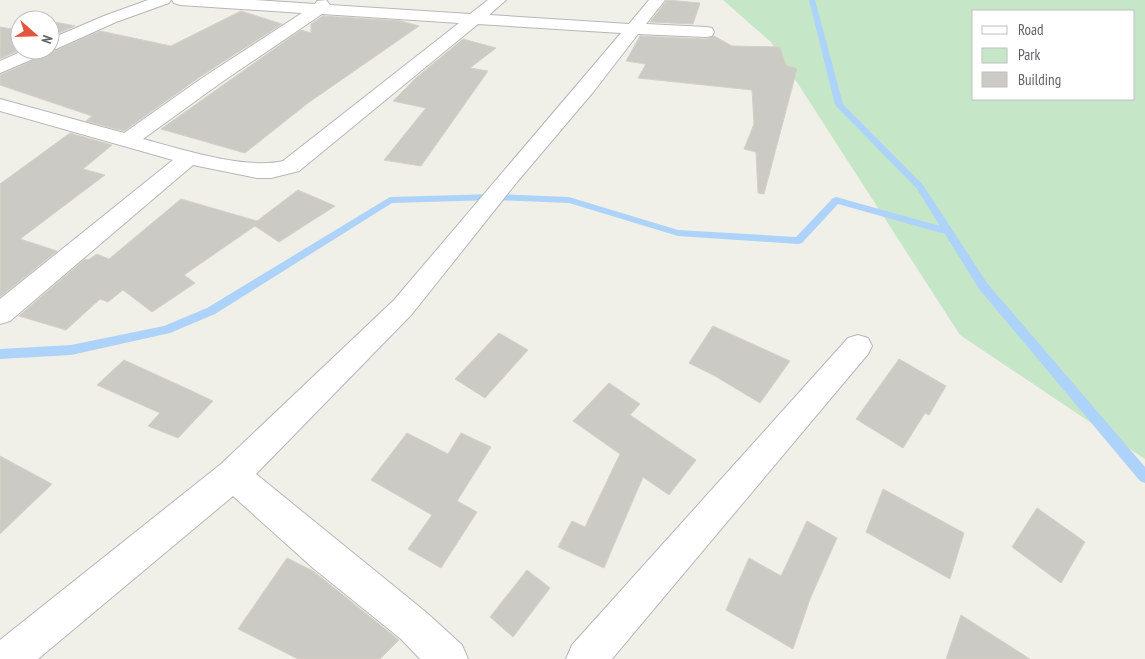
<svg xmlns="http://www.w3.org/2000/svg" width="1145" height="659" font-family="'PT Sans Narrow',sans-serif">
  <rect width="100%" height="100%" fill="#f0efe8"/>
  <path fill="#c6e6c8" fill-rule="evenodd" d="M723 0H1145V459L960 335 771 42ZM974 11H1134V99H974Z"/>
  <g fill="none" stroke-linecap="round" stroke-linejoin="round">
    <path fill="#add3fb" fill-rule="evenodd" d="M809 0H815L843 104 923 185 987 283 1145 467V483L1140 481 979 289 945 234 838 204 802 243 798 244 678 236 569 203 494 200 392 203 215 314 170 333 71 355 0 359V349L71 345 164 326 207 308 390 197 494 194 569 197 678 230 796 237 833 198 836 197 940 226 917 189 835 105Z"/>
  </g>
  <path fill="#cccac4" stroke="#d5d1c6" d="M667 0 700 3 693 24 650 22Z
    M241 11 282 24 204 74 124 131 86 121 92 116 0 85V75L100 31 171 46Z
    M323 16 401 21 419 26 308 103 245 153 161 129 301 30 311 33V24Z
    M50 21 75 26 50 37Z
    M0 27 18 30 20 29V50L0 59Z
    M640 36 706 39 714 36 732 46 780 47 786 65 797 69 764 194 758 193 756 152 744 149 754 124 752 90 638 78 646 64 626 61Z
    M463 39 496 48 470 68 488 71 421 166 384 160 426 108 393 101 416 78Z
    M70 133 112 145 83 169 105 175 20 239 57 251 0 297V184Z
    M298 190 335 206 279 242 255 226 184 275 195 283 152 312 123 290 108 302 100 299 66 330 19 316 85 259 88 260 97 254 109 259 181 199 257 221Z
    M713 326 790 361 760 403 715 376 689 363Z
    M499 333 528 350 485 398 455 379Z
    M899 359 946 386 929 415 925 413 903 448 856 419Z
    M124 360 194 392 213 401 178 438 148 426 160 413 97 385Z
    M609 383 640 404 630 415 696 460 669 495 643 477 604 568 558 547 572 521 585 527 620 454 573 421Z
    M407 433 448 454 461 433 491 447 457 501 477 512 441 568 408 549 432 515 371 480Z
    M0 456 52 484 0 534Z
    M883 489 964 533 950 579 866 532Z
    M1037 508 1085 542 1061 583 1012 547Z
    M807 521 837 538 810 599 793 649 726 610 749 558 781 576Z
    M287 558 313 571 399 640 380 659H298L238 629Z
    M527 570 550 588 513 637 490 617Z
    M961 615 1030 659H946Z"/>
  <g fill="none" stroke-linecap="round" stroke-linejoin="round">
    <g stroke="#b5b7bb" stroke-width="2">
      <path id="street" d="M148 0H171L169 3 116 22 56 49 50 50H49L50 39 104 16Z
        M172 0H255L315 4 317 1 326 0 330 5 470 14 488 0H506L489 15 629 24 649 0H665L646 24 706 27 712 28 714 32 712 36 706 37 638 34 594 91 517 182 412 314 256 474 427 613 462 645 468 659H420L401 639 313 568 233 496 38 659H0V640L221 464 394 300 621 33 478 24 299 171 271 178H257L193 165 10 321 0 324V299L173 160 0 111V99L124 133 205 76 302 13 180 5 174 3ZM322 14 459 23 283 161C246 170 181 149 143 139L219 84Z
        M25 50H48L45 54 0 73V61Z
        M858 335 868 338 872 346 868 354 612 659H566L572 645 848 338Z"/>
    </g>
    <use href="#street" fill="#fff" fill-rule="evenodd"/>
  </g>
  <rect x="972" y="10" width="162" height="90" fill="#ffffff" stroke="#bfc0c2"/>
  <rect x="982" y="26" width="25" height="8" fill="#ffffff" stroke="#bfc0c2"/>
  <text x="1018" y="35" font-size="15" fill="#5f6267">Road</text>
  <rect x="982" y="48" width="25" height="15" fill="#c6e6c8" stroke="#bfc0c2"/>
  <text x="1018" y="60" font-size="15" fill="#5f6267">Park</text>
  <rect x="982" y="72" width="25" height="15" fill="#cccac4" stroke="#bfc0c2"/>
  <text x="1018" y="85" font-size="15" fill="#5f6267">Building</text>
  <g transform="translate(35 35) rotate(110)"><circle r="24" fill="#ffffff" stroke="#bfc0c2"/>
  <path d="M0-4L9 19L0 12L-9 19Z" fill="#e1563d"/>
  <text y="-8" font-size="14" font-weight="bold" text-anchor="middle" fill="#5f6267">N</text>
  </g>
</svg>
